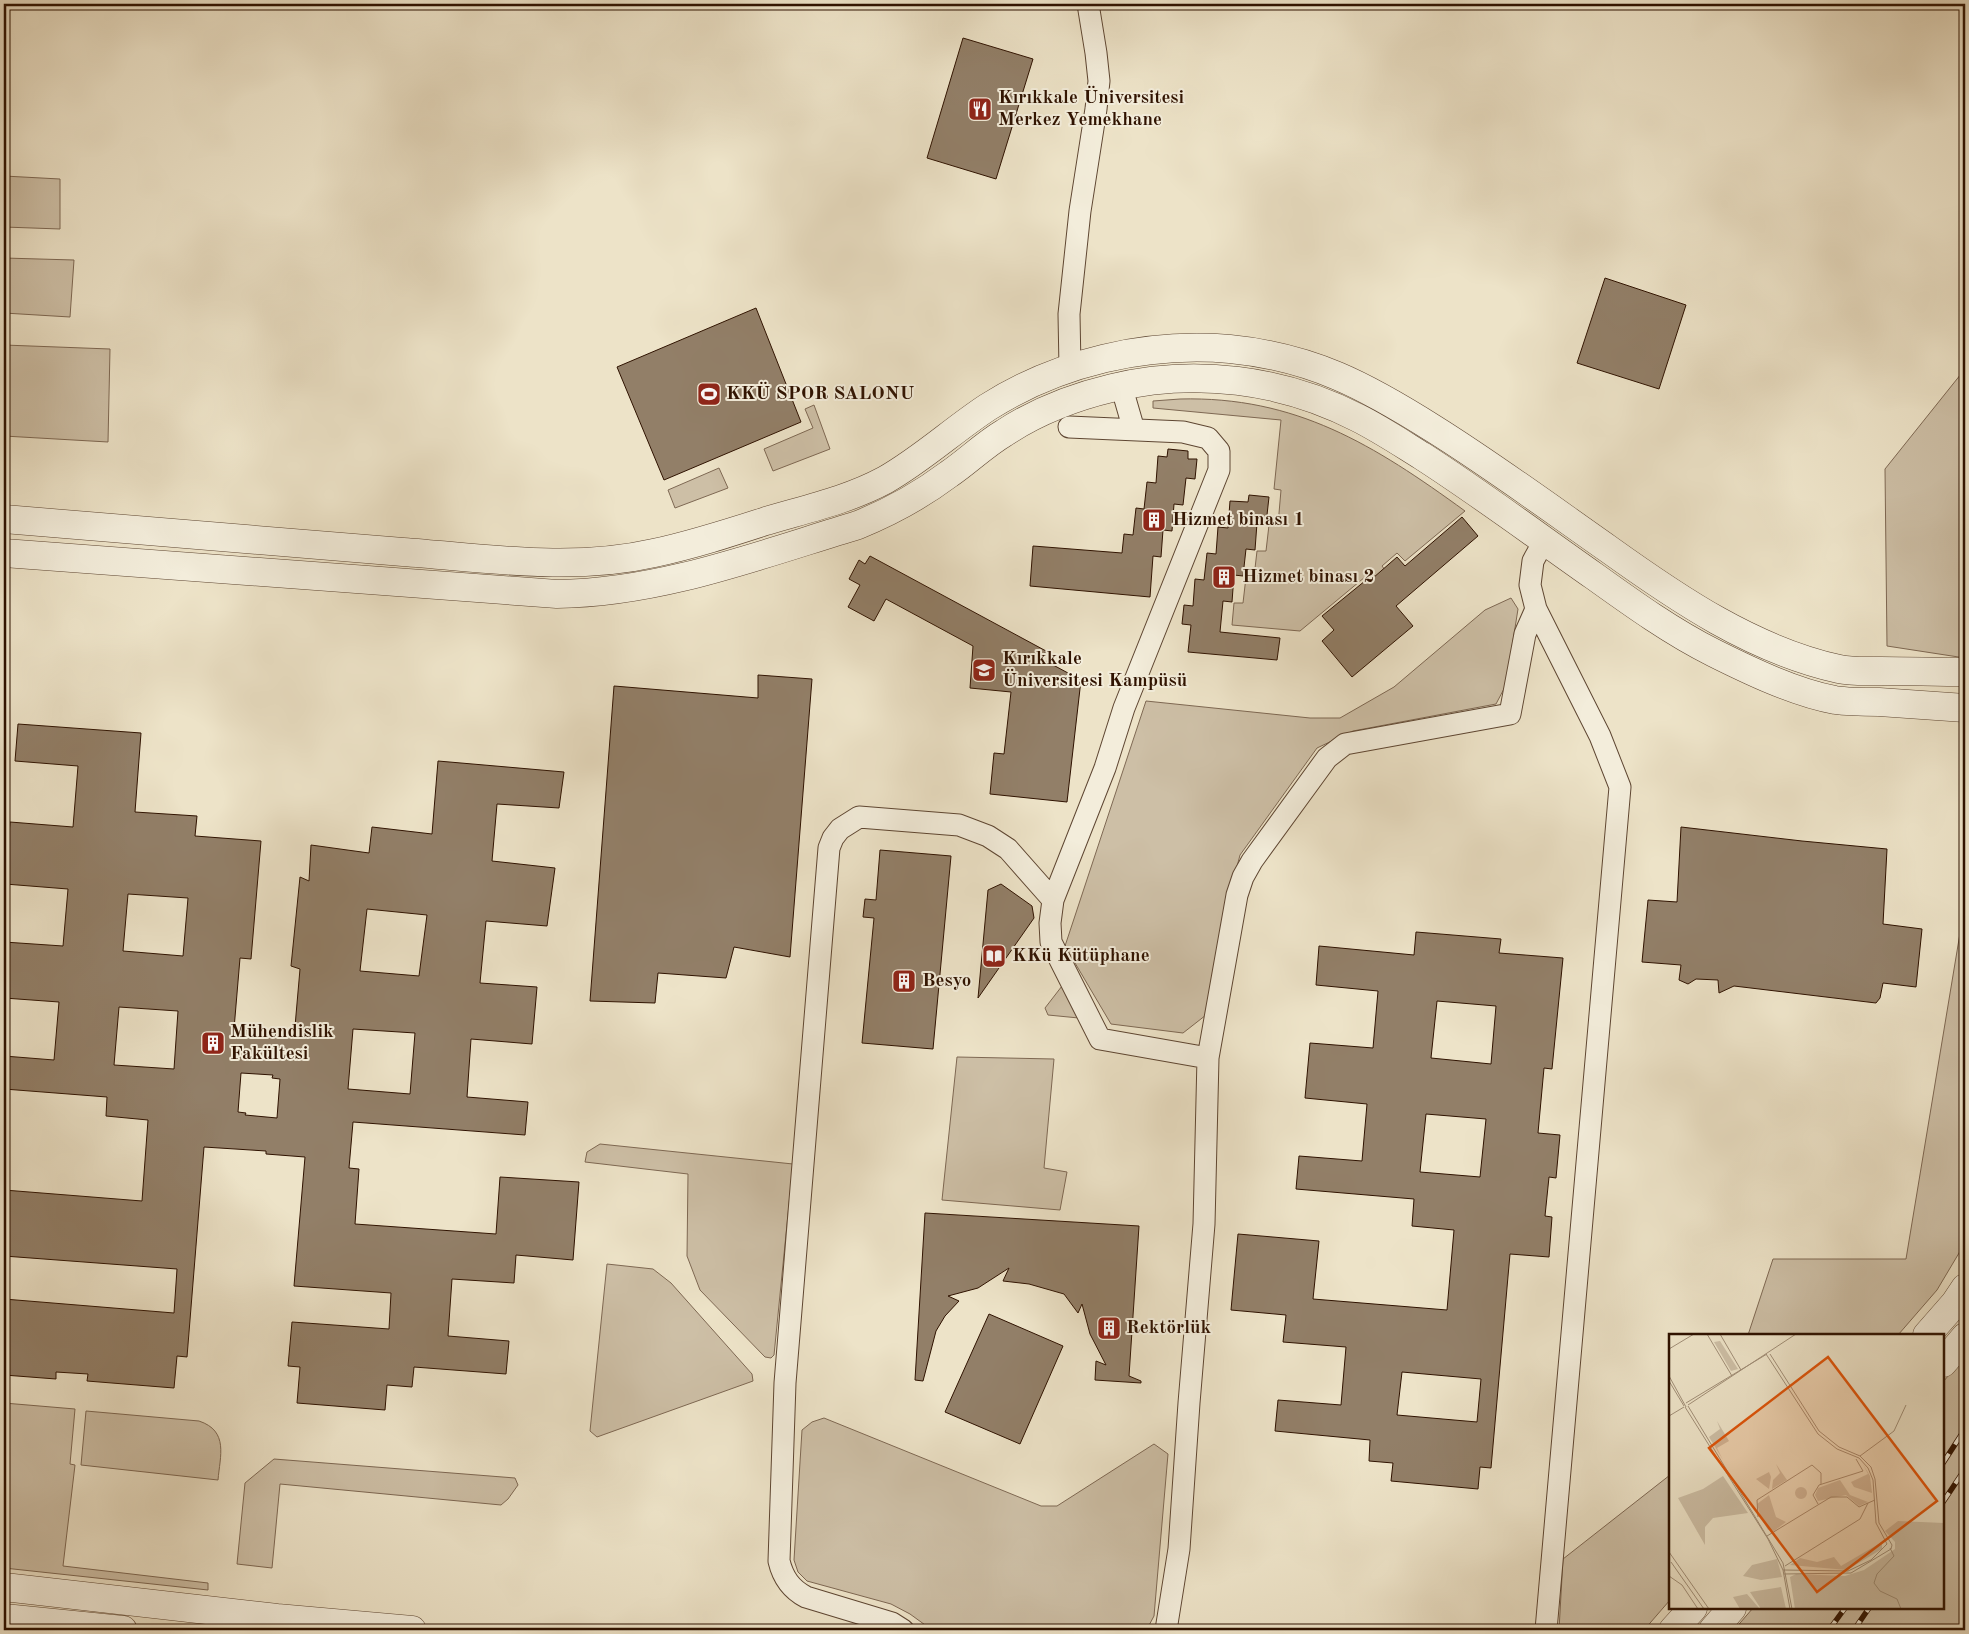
<svg xmlns="http://www.w3.org/2000/svg" width="1969" height="1634" font-family="'Old Standard TT',serif">
  <rect width="100%" height="100%" fill="#ede3c8"/>
  <filter id="stains"><feTurbulence type="fractalNoise" baseFrequency=".004" numOctaves="4"/><feColorMatrix values="0 0 0 0 .2 0 0 0 0 .09 0 0 0 0 .02 0 0 0 .5 -.17"/></filter>
  <radialGradient id="worn" r=".72"><stop offset=".6" stop-color="#630" stop-opacity="0"/><stop offset="1" stop-color="#630" stop-opacity=".3"/></radialGradient>
  <path fill="#cdbfa6" stroke="#7e6853" d="M4 176 60 179V229L4 227Z
    M4 258 74 260 70 317 4 313Z
    M4 345 110 349 108 442 4 436Z
    M1965 369V658L1887 646 1885 469Z
    M1180 399C1296 396 1374 445 1465 511L1405 561 1397 553 1382 566 1389 575 1380 582 1371 572 1300 631 1232 625 1234 603H1243L1246 577H1254L1257 551H1266L1269 525H1278L1281 490 1274 489 1281 420 1153 408V401Z
    M814 405 830 449 773 471 764 449 813 428 805 409Z
    M719 468 728 488 675 508 668 490Z
    M1511 598 1518 609 1506 685 1496 704 1353 731 1317 748 1240 855 1224 917 1206 1015 1183 1033 1111 1024 1065 946 1146 701 1310 718H1340L1394 687 1485 610Z
    M1960 739 1965 740V853Z
    M1965 903V1243L1937 1290 1898 1335H1748L1773 1259H1906Z
    M1062 986 1089 1019 1048 1015 1045 1008Z
    M957 1057 1054 1059 1044 1168 1067 1172 1060 1210 942 1200Z
    M600 1144 793 1164 774 1355 771 1358 765 1357 700 1290 687 1256 688 1174 585 1162 587 1152Z
    M607 1264 653 1269 671 1283 752 1374 753 1381 597 1437 590 1431Z
    M1965 1356V1630H1734L1753 1608H1943V1382Z
    M4 1403 75 1409 70 1464 75 1465 63 1566 208 1583V1590L4 1568Z
    M86 1411 199 1421C229 1431 220 1456 218 1480L81 1465Z
    M824 1418 1041 1506H1057L1154 1444 1168 1454 1154 1616 1147 1629 1146 1630H932L910 1614 891 1604 807 1581 798 1572 794 1560 802 1430 812 1422Z
    M274 1459 515 1478 518 1485 508 1499 501 1505 280 1484 272 1568 237 1564 245 1483Z
    M1670 1475V1600L1644 1630H1559L1563 1559Z"/>
  <path fill="#927f68" stroke="#2f1200" fill-rule="evenodd" d="M963 38 1033 59 996 179 927 158Z
    M1605 278 1686 305 1659 389 1577 363Z
    M756 308 801 422 664 480 617 367Z
    M1168 449 1188 451V459H1197L1195 479 1186 478 1183 505 1174 504 1172 531 1163 530 1161 557 1153 556 1150 597 1030 586 1033 546 1122 553 1124 534 1133 535 1136 508 1144 509 1147 482 1156 483 1158 456 1167 457Z
    M1249 495 1269 497 1266 524 1257 523 1255 550 1246 549 1243 576 1234 575 1232 602 1223 601 1220 632 1280 638 1277 660 1188 652 1191 625 1182 624 1184 605 1193 606 1195 579 1204 580 1207 553 1216 554 1218 527 1228 528 1230 501 1248 502Z
    M1462 517 1478 536 1396 606 1413 626 1352 677 1322 641 1334 630 1322 616 1371 576 1373 578 1397 557 1405 566Z
    M870 556 1046 651 1042 659 1081 680 1067 802 990 794 994 753 1004 754 1011 692 970 688 973 646 886 599 874 621 848 607 860 585 849 579 859 560 865 564Z
    M758 675 812 679 790 957 734 947 726 978 658 973 655 1003 590 1001 614 686 758 698Z
    M18 724 141 733 135 812 197 816 195 836 261 841 251 959 240 958 234 1029 252 1031V1034L294 1038 300 969 291 966 300 877 309 881 311 845 369 853 372 827 432 834 438 761 564 772 559 808 497 804 492 861 555 868 547 926 486 921 480 983 537 987 532 1044 471 1039 467 1097 528 1102 525 1135 353 1122 349 1168 359 1169 355 1224 496 1234 500 1177 579 1182 573 1260 516 1255 514 1283 452 1279 448 1336 509 1341 506 1374 414 1367 412 1387 387 1385 385 1410 297 1403 300 1367 288 1366 292 1322 389 1329 391 1293 294 1286 305 1157 266 1154V1151L204 1147 187 1357 177 1356 174 1388 87 1381 88 1374 56 1372V1379L4 1375V1299L174 1313 177 1269 4 1256V1190L142 1201 148 1120 106 1116 107 1097 4 1089V1056L54 1060 59 1002 4 998V942L63 946 68 889 5 884 10 822 73 827 78 766 15 761ZM128 894 188 898 183 956 123 951ZM367 909 427 915 419 976 360 971ZM119 1007 178 1011 174 1069 114 1065ZM353 1029 415 1033 410 1094 348 1089ZM241 1073 273 1075 272 1078 280 1079 277 1118 245 1115 246 1113 238 1112Z
    M1681 827 1802 841 1887 849 1883 924 1922 929 1916 987 1883 983 1880 998 1876 1003 1734 986 1719 993 1718 980 1696 979 1688 984 1679 980 1681 965 1642 962 1648 900 1677 902Z
    M880 850 951 856 933 1049 862 1043 874 918 863 917 865 899 876 900Z
    M1001 884 1032 906 1034 918 978 998 988 890Z
    M1416 932 1501 939 1499 953 1563 958 1552 1069 1544 1068 1538 1133 1560 1135 1556 1178 1549 1177 1545 1216 1552 1217 1549 1257 1510 1254 1491 1468 1480 1467 1478 1489 1391 1481 1393 1463 1369 1461 1370 1440 1275 1431 1278 1400 1341 1405 1346 1347 1283 1342 1286 1315 1231 1310 1238 1234 1319 1241 1313 1299 1447 1310 1454 1230 1412 1226 1414 1199 1296 1189 1299 1156 1362 1161 1367 1104 1305 1098 1310 1043 1373 1048 1378 991 1316 985 1319 946 1414 955ZM1437 1001 1496 1006 1491 1064 1431 1058ZM1426 1114 1486 1119 1480 1177 1420 1172ZM1402 1372 1481 1379 1477 1422 1397 1415Z
    M925 1213 1139 1226 1129 1376 1141 1381V1383L1095 1380 1096 1361 1106 1365 1090 1334 1082 1304 1078 1313 1064 1294 1029 1284 1003 1281 1009 1268 978 1288 948 1296 959 1301 945 1316 936 1331 923 1381 915 1380Z
    M989 1314 1063 1346 1020 1444 945 1412Z"/>
  <g fill="none" stroke-linecap="round" stroke-linejoin="round">
    <g stroke="#5e4632" stroke-width="23">
      <path id="minor" d="M1070 368 1069 314 1080 211 1096 109 1099 81 1096 53 1088 4
        M1121 385 1134 430
        M1069 427 1183 432 1208 438 1219 451V470L1124 708 1105 768 1053 900 1050 923 1051 942 1100 1039 1208 1058
        M1544 541 1533 561 1530 585 1536 609 1600 736 1620 787 1546 1630
        M903 1630 892 1623 806 1597C791 1589 783 1578 779 1561L785 1383 829 848 833 838 840 829 859 817 959 825 988 836 1008 849 1053 900
        M1166 1630 1179 1549 1189 1403 1204 1224 1208 1058 1237 895 1243 877 1252 861 1327 758 1345 744 1510 714 1525 634 1536 609"/>
    </g>
    <g stroke="#5e4632" stroke-width="29">
      <path id="tertiary" d="M4 519C137 531 270 542 403 552 486 558 571 572 654 553 692 545 729 533 766 521 806 509 848 500 885 480 922 459 953 430 988 407 1059 362 1146 342 1230 349 1312 357 1366 386 1434 429 1493 466 1550 508 1607 548 1678 599 1753 650 1839 669 1852 672 1867 671 1881 671 1909 671 1937 672 1965 672
        M4 553 557 594C660 593 759 555 858 525 890 512 921 495 949 474 968 461 984 445 1004 433 1036 412 1074 397 1112 388 1194 368 1283 379 1358 418 1380 429 1401 443 1422 456 1481 494 1537 536 1594 576 1633 604 1672 632 1714 653 1750 671 1796 693 1835 700 1849 702 1865 702 1879 702 1908 704 1936 706 1965 708
        M1927 1335 1955 1303 1965 1288
        M1943 1363 1965 1337
        M4 1587 277 1618 412 1630
        M4 1618 123 1630
        M1673 1630 1693 1608
        M1713 1630 1732 1608"/>
    </g>
    <use href="#minor" stroke="#f3eddb" stroke-width="21"/>
    <use href="#tertiary" stroke="#f3eddb" stroke-width="28"/>
    <g stroke="#2f1200" stroke-width="5.5">
      <path id="rail" d="M1943 1463 1965 1429
        M1943 1502 1965 1469
        M1829 1630 1845 1608
        M1854 1630 1869 1608"/>
    </g>
    <use href="#rail" stroke="#f3eddb" stroke-width="4" stroke-dasharray="11" stroke-linecap="butt"/>
  </g>
  <defs>
    <g id="restaurant-square" transform="scale(1.25)"><rect x="-9" y="-9" width="18" height="18" rx="4" fill="#8f2418" stroke="#f3eddb"/><path d="M-5-6h1v4h1v-4h1v4h1v-4h1v5L-1.5 .5V6h-2V.5L-5-1ZM5-6V6H3V1.5H1.5Q1.5-4 5-6Z" fill="#fff"/></g>
    <g id="stadium-square" transform="scale(1.25)"><rect x="-9" y="-9" width="18" height="18" rx="4" fill="#8f2418" stroke="#f3eddb"/><path d="M0-5a6.5 5 0 1 0 0 10a6.5 5 0 1 0 0-10ZM-3.5-1.8h7v3.6h-7Z" fill="#fff"/></g>
    <g id="building-square" transform="scale(1.25)"><rect x="-9" y="-9" width="18" height="18" rx="4" fill="#8f2418" stroke="#f3eddb"/><path d="M-4-6H4V6H1V3H-1V6H-4ZM-2.5-4.3h1.7v1.8h-1.7ZM.8-4.3h1.7v1.8H.8ZM-2.5-1h1.7V.8h-1.7ZM.8-1h1.7V.8H.8Z" fill="#fff"/></g>
    <g id="university-square" transform="scale(1.25)"><rect x="-9" y="-9" width="18" height="18" rx="4" fill="#8f2418" stroke="#f3eddb"/><path d="M0-5L7-2L0 1L-7-2ZM-4 1L0 2.5L4 1V4Q0 6-4 4Z" fill="#fff"/></g>
    <g id="library-square" transform="scale(1.25)"><rect x="-9" y="-9" width="18" height="18" rx="4" fill="#8f2418" stroke="#f3eddb"/><path d="M-6-4Q-3-5.5-.7-3.5V5Q-3 3-6 4ZM6-4Q3-5.5 .7-3.5V5Q3 3 6 4Z" fill="#fff"/></g>
  </defs>
  <g fill-rule="evenodd">
    <use href="#restaurant-square" x="980" y="109"/>
    <use href="#stadium-square" x="709" y="394"/>
    <use href="#building-square" x="1154" y="520"/>
    <use href="#building-square" x="1224" y="577"/>
    <use href="#university-square" x="984" y="670"/>
    <use href="#library-square" x="994" y="956"/>
    <use href="#building-square" x="904" y="981"/>
    <use href="#building-square" x="213" y="1043"/>
    <use href="#building-square" x="1109" y="1328"/>
  </g>
  <g text-anchor="middle" dominant-baseline="central" stroke-width="4" stroke-linejoin="round" paint-order="stroke">
    <g font-size="19" font-weight="bold" fill="#2f1200" stroke="#f3eddb" text-anchor="start">
      <text x="998" y="98">Kırıkkale Üniversitesi<tspan x="998" dy="22">Merkez Yemekhane</tspan></text>
      <text x="726" y="394">KKÜ SPOR SALONU</text>
      <text x="1172" y="520">Hizmet binası 1</text>
      <text x="1242" y="577">Hizmet binası 2</text>
      <text x="1002" y="659">Kırıkkale<tspan x="1002" dy="22">Üniversitesi Kampüsü</tspan></text>
      <text x="1012" y="956">KKü Kütüphane</text>
      <text x="922" y="981">Besyo</text>
      <text x="230" y="1032">Mühendislik<tspan x="230" dy="22">Fakültesi</tspan></text>
      <text x="1126" y="1328">Rektörlük</text>
    </g>
  </g>
  <g transform="translate(1669 1334)">
    <rect width="275" height="275" fill="#ede3c8"/>
    <path d="M51 7 69 35 62 37 45 8ZM48 87 60 107 48 114 54 126 40 103 51 95ZM107 130 118 146 103 155 104 146 111 139ZM194 130 201 142 203 159 185 153 182 148 199 140ZM100 138 102 143 100 155 87 145ZM54 142 79 179 44 184 36 193V211L9 164 34 155ZM171 146 181 161 199 168 190 172 177 161 149 167 146 161 149 154ZM126 159a6 6 0 1 1 12 0a6 6 0 1 1-12 0ZM100 161 107 183 117 188 105 197 99 196 92 184 88 170ZM229 187 275 189V275H126L121 243 127 240 176 242 195 236 226 215V208L216 197ZM213 208V215L178 236 121 231 131 224 148 228 165 223 172 232ZM108 225 113 243 92 246 74 242 83 231ZM112 253 117 275H92L81 258ZM78 260 90 274V275H71L64 263Z" fill="#cdbfa6"/>
    <path fill="none" stroke="#a18f78" stroke-width="1" d="M38 0 63 42M51 0 72 36M0 15 25 0M97 20 149 100 168 115 190 124 199 134 204 146 207 189 218 210 202 226 179 237 114 236M101 20 150 97 170 113 191 122 202 133 206 145 210 189 223 211 222 215 182 239 115 240M0 42 17 73M0 47 15 72M17 69 98 20M19 71 127 0M19 72 114 229 123 275M16 73 99 205 114 236 121 275M0 82 15 73M191 122 225 97 237 71M149 170 144 161 150 151 194 137 187 125M89 183 88 166 143 131 152 139V150M98 202 162 163H178L190 173 199 169M221 214 225 222 208 240 205 249 211 257 228 265 232 275M0 218 40 275M2 228 35 275M116 232 191 185 199 169 206 166M0 242 13 251 29 275"/>
    <path fill="#df550b" fill-opacity="0.15" stroke="#df550b" stroke-width="2.5" d="M159 23 268 167 148 258 40 114Z"/>
    <rect width="275" height="275" fill="none" stroke="#2f1200" stroke-width="2.5"/>
  </g>
  <rect width="1969" height="1634" fill="none" stroke="#ede3c8" stroke-width="20"/>
  <rect x="5" y="5" width="1959" height="1624" fill="none" stroke="#2f1200" stroke-width="2.5"/>
  <rect x="10" y="10" width="1949" height="1614" fill="none" stroke="#2f1200"/>
  <rect width="100%" height="100%" filter="url(#stains)"/>
  <rect width="100%" height="100%" fill="url(#worn)"/>
</svg>
